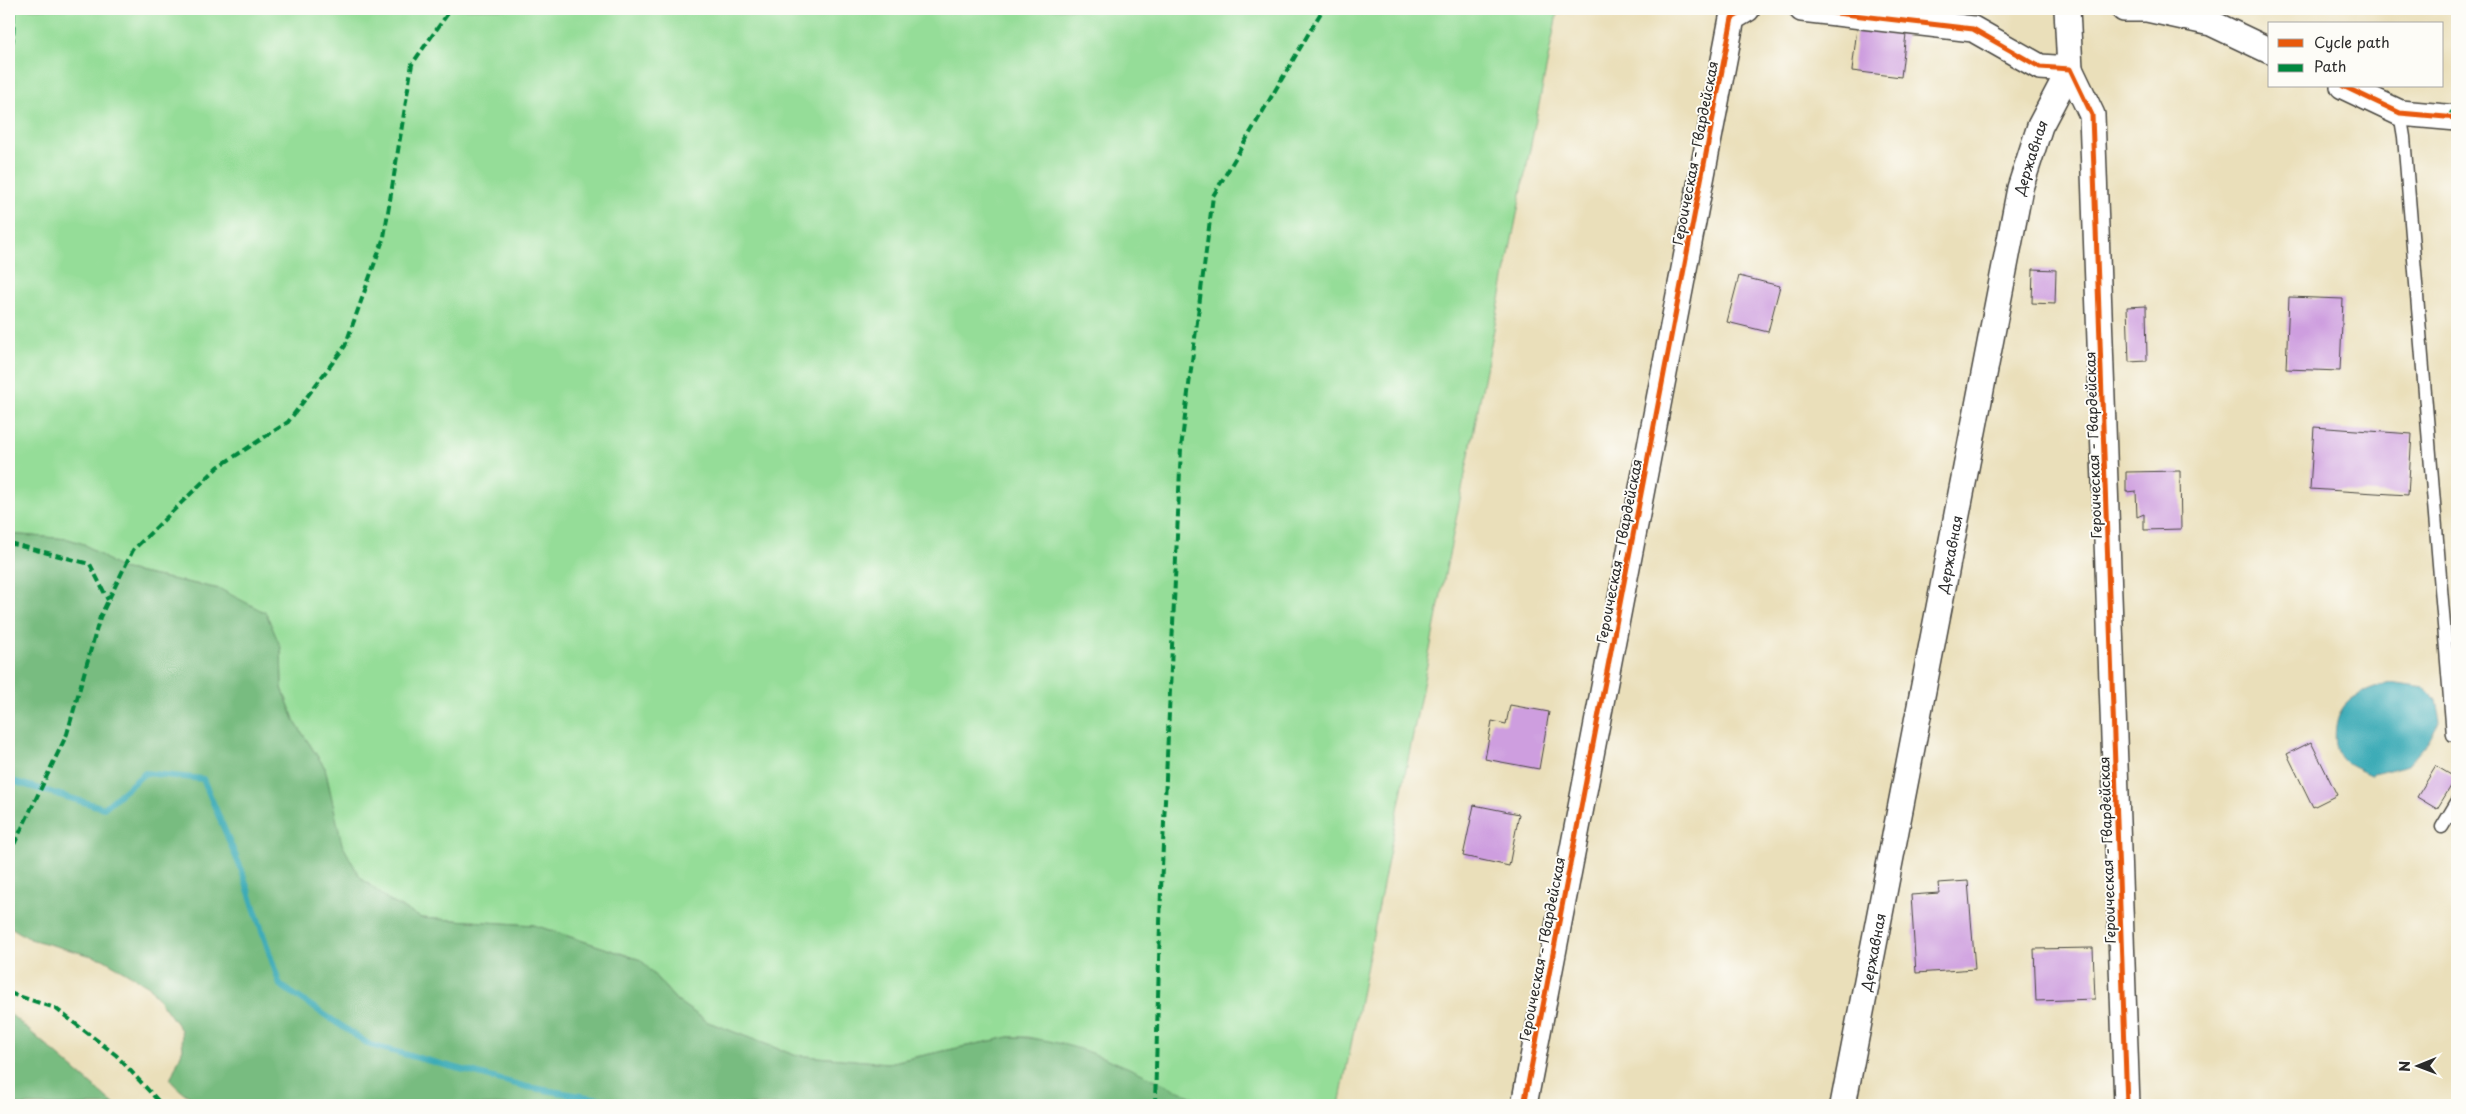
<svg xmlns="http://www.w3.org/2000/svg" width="2466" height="1114" font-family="'Playpen Sans',sans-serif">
  <rect width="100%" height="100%" fill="#fdfcf7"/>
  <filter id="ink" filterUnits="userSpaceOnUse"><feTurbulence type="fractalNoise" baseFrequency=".02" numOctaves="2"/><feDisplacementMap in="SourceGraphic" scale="10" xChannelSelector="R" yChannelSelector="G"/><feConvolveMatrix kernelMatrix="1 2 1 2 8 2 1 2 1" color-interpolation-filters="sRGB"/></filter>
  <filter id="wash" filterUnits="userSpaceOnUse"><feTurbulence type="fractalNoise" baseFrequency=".0096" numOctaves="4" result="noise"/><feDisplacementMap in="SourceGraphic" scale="20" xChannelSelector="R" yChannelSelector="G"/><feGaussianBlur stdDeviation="1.12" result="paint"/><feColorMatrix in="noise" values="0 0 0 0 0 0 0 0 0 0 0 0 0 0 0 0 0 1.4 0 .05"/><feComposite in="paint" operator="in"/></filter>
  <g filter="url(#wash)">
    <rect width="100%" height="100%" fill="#eadfba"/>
    <path fill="#95dd98" stroke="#608462" d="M9 9H1558L1339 1105H1210L1112 1062 1079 1050 1028 1037H1009L888 1063 794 1055 708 1022 677 1001 641 960 534 925 421 918 388 900 360 877 341 844 325 768 295 722 282 688 281 648 220 589 121 569 84 544 68 539 9 534Z"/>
    <path fill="#78bc80" stroke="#527456" d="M9 534 68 539 84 544 121 569 220 589 266 613 281 648 282 688 295 722 325 768 342 844 360 877 388 900 421 918 534 925 641 960 677 1001 708 1022 794 1055 888 1063 1009 1037C1076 1036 1150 1079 1210 1105H215C195 1101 183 1095 170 1080L183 1049 181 1030 149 986 103 959 30 939 9 926Z
      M9 1013 115 1105H9Z"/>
    <path fill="#3cacb7" stroke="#346c71" d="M2391 683 2424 688 2436 700 2440 721 2428 742 2408 765 2370 775C2363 771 2348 766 2343 760 2331 747 2334 718 2345 705 2355 693 2377 687 2391 683Z"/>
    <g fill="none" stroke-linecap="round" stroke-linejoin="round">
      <path stroke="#3cacb7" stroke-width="6" d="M9 780 104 808 145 773 203 779 242 871 280 985 370 1045 527 1087 636 1105"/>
    </g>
    <g id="blocks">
      <path fill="#ce9edf" d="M1857 28 1906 34 1901 77 1852 71Z
        M2033 269 2056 270 2055 304 2032 303Z
        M1739 276 1780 286 1768 332 1727 322Z
        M2289 297 2343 299 2340 371 2286 369Z
        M2146 306 2147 361 2129 362 2127 307Z
        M2314 427 2412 434 2408 495 2310 489Z
        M2180 471 2181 529 2144 530V514L2137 517 2136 491 2126 492V472Z
        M1510 705 1549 712 1539 769 1485 759 1492 721 1506 724Z
        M2311 742 2337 795 2313 807 2287 754Z
        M2436 766 2456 778 2437 809 2417 797Z
        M1474 805 1519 814 1509 866 1463 856Z
        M1968 881 1975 969 1916 973 1911 895 1939 893 1938 883Z
        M2093 948 2095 999 2036 1001 2034 949Z"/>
    </g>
  </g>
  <g filter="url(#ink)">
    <use href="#blocks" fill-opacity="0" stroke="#484640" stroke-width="1"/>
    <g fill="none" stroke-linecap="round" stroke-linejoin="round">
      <g stroke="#484640" stroke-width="15">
        <path id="service" d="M2400 113 2404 137 2453 735
          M2442 827 2457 802"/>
      </g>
      <g stroke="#484640" stroke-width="28">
        <g id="minor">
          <path d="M1802 9 1973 29 2040 67 2070 69 2092 115 2127 1105"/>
          <path d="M2124 9H2147L2211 23 2270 51"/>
          <path d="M2343 86 2400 113 2457 118"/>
          <path d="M1524 1105 1732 18 1747 9"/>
          <path id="s1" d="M1843 1105 2020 188 2040 126 2070 69 2067 9"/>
        </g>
      </g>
      <use href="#service" stroke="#fff" stroke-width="12"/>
      <use href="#minor" stroke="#fff" stroke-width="25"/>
      <path stroke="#00873e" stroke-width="4" stroke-dasharray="8 4" stroke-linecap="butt" d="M9 57 13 39 14 9
        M2448 118 2457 104
        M9 543 90 564 108 600
        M9 855 67 734 100 617 133 550 218 467 288 422 345 346 384 237 412 64 451 9
        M9 993 55 1008 116 1055 162 1105
        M1155 1105 1161 889 1181 448 1213 196 1323 9"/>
      <g stroke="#fdfcf7" stroke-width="8">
        <path id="cycleway" d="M1802 9 1973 29 2040 67 2070 69 2092 115 2127 1105
          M2343 86 2400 113 2457 118
          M1524 1105 1732 18 1747 9"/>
      </g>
      <use href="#cycleway" stroke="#e8590c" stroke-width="5"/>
    </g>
  </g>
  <g text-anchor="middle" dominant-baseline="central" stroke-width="4" stroke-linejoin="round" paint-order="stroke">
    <g font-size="14" fill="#2b2b2b" stroke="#fdfcf7">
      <text transform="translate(1695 153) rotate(-79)">Героическая - Гвардейская</text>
      <text stroke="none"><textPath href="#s1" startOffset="966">Державная</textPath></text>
      <text transform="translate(2093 445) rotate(-92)">Героическая - Гвардейская</text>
      <text transform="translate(1619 551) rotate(-79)">Героическая - Гвардейская</text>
      <text stroke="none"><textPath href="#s1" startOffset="561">Державная</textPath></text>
      <text transform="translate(2107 850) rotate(-92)">Героическая - Гвардейская</text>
      <text transform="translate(1542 949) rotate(-79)">Героическая - Гвардейская</text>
      <text stroke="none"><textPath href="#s1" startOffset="156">Державная</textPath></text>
    </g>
  </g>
  <rect width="2466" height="1114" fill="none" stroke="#fdfcf7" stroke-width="30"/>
  <rect x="2268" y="22" width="175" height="65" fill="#fdfcf7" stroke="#a9a8a5"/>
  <rect x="2278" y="39" width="25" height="8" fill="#e8590c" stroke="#a9a8a5"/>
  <text x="2314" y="48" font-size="15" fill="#2b2b2b">Cycle path</text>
  <rect x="2278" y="64" width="25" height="8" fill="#00873e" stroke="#a9a8a5"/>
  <text x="2314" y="72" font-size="15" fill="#2b2b2b">Path</text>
  <g transform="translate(2418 1066) rotate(269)" stroke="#fdfcf7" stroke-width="4" paint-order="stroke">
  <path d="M0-4L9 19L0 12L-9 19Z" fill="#2b2b2b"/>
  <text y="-8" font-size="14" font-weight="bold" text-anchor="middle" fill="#2b2b2b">N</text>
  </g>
</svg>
